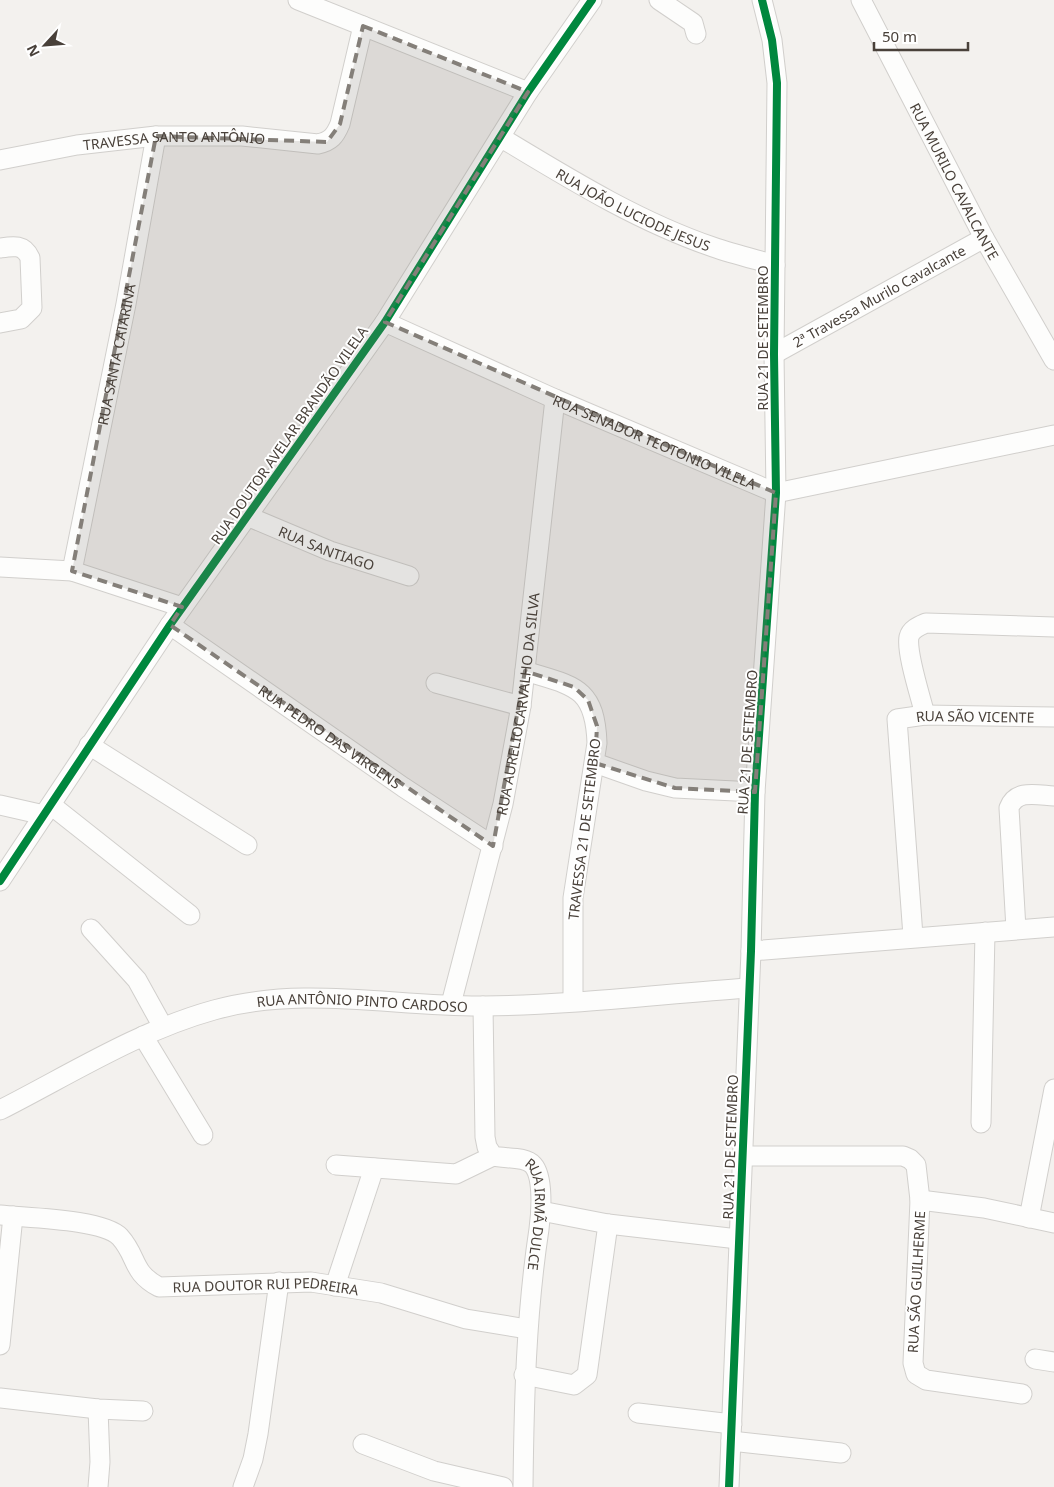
<svg xmlns="http://www.w3.org/2000/svg" width="1054" height="1487" font-family="'Noto Sans',sans-serif">
  <rect width="100%" height="100%" fill="#f3f1ee"/>
  <g fill="none" stroke-linecap="round" stroke-linejoin="round">
    <g stroke="#d1cfcc" stroke-width="21">
      <g id="minor">
        <path d="M298 0 528 92"/>
        <path d="M659 0 693 23 696 34"/>
        <path id="s1" d="M861 0 984 238 1054 360"/>
        <path id="s2" d="M500 137C568 178 637 221 713 247 733 254 754 259 775 265"/>
        <path id="s3" d="M0 160 77 145 156 136H242L318 144C331 141 335 136 340 124L363 26"/>
        <path d="M0 248C13 246 24 244 30 258L32 308 21 319 0 323"/>
        <path id="s4" d="M385 322 555 399 776 493 1054 435"/>
        <path d="M774 354 984 238"/>
        <path id="s5" d="M247 516 330 551 409 576"/>
        <path d="M0 567 72 571 182 607"/>
        <path id="s6" d="M72 571 126 304 156 136"/>
        <path id="s7" d="M170 625 403 787 493 846"/>
        <path d="M525 671C573 686 595 686 597 743L573 898V1001"/>
        <path d="M436 683 521 706"/>
        <path d="M925 715C921 698 906 653 909 637 911 629 919 626 926 623L1054 627"/>
        <path d="M89 745 247 845"/>
        <path d="M595 763 646 781 675 788 755 792"/>
        <path d="M0 805 44 815"/>
        <path d="M51 805 190 915"/>
        <path d="M0 881 170 625 385 322 528 92 592 0"/>
        <path d="M91 929 137 980 163 1027"/>
        <path d="M1016 929 1009 808C1016 789 1037 795 1054 796"/>
        <path id="s8" d="M913 936 897 719 925 715 1054 717"/>
        <path d="M751 951 1054 927"/>
        <path id="s9" d="M451 1004 503 804 521 706 555 399"/>
        <path id="s10" d="M483 1006 485 1137 487 1147 493 1156C505 1159 525 1156 533 1165 544 1177 541 1214 539 1229 526 1315 524 1400 523 1487"/>
        <path d="M143 1036 203 1135"/>
        <path id="s11" d="M0 1110C69 1075 138 1031 214 1010 303 985 394 1007 484 1006 572 1005 661 994 748 988"/>
        <path d="M981 1123 985 932"/>
        <path d="M742 1156H903L910 1159 916 1165 920 1200 913 1363 916 1374 926 1380 1022 1394"/>
        <path d="M336 1165 456 1174 493 1156"/>
        <path d="M920 1200 984 1208 1054 1223"/>
        <path d="M541 1211 608 1224 738 1239"/>
        <path id="s12" d="M0 1215C26 1218 103 1219 120 1237 138 1257 131 1272 159 1287L311 1282 381 1293 466 1319 527 1329"/>
        <path d="M1029 1218 1054 1089"/>
        <path d="M335 1286 374 1168"/>
        <path d="M0 1345 13 1216"/>
        <path d="M1035 1359 1054 1362"/>
        <path d="M524 1375 574 1385 587 1375 608 1224"/>
        <path d="M0 1398 98 1409 143 1411"/>
        <path d="M638 1413 732 1424"/>
        <path d="M731 1441 841 1453"/>
        <path d="M363 1444 434 1471 503 1487"/>
        <path d="M98 1487 100 1462 98 1409"/>
        <path d="M243 1487 253 1459 258 1434 279 1282"/>
        <path d="M729 1487 751 951 755 792 776 493 774 354 777 83 772 40 762 0"/>
      </g>
    </g>
    <use href="#minor" stroke="#fdfdfc" stroke-width="19"/>
    <g stroke="#fff" stroke-width="11">
      <path id="cycleway" d="M0 881 170 625 385 322 528 92 592 0
        M729 1487 751 951 755 792 776 493 774 354 777 83 772 40 762 0"/>
    </g>
    <use href="#cycleway" stroke="#00873e" stroke-width="8"/>
  </g>
  <path fill="#847f79" fill-opacity="0.2" stroke="#847f79" stroke-width="4" stroke-dasharray="10 6" stroke-linejoin="round" d="M363 26 528 92 385 322 776 493 755 792 675 788 595 763 597 726 588 700 574 687 525 671 493 846 170 625 182 607 72 571 156 136 327 142 340 124Z"/>
  <g text-anchor="middle" dominant-baseline="central" stroke-width="4" stroke-linejoin="round" paint-order="stroke">
    <g font-size="14" fill="#49413a" stroke="#fff">
      <text stroke="none"><textPath href="#s3" startOffset="176">TRAVESSA SANTO ANTÔNIO</textPath></text>
      <text stroke="none"><textPath href="#s1" startOffset="204">RUA MURILO CAVALCANTE</textPath></text>
      <text stroke="none"><textPath href="#s2" startOffset="152">RUA JOÃO LUCIODE JESUS</textPath></text>
      <text transform="translate(879 296) rotate(-29)">2ª Travessa Murilo Cavalcante</text>
      <text transform="translate(762 338) rotate(-90)">RUA 21 DE SETEMBRO</text>
      <text stroke="none"><textPath href="#s6" startOffset="221">RUA SANTA CATARINA</textPath></text>
      <text transform="translate(289 435) rotate(-55)">RUA DOUTOR AVELAR BRANDÃO VILELA</text>
      <text stroke="none"><textPath href="#s4" startOffset="295">RUA SENADOR TEOTONIO VILELA</textPath></text>
      <text stroke="none"><textPath href="#s5" startOffset="86">RUA SANTIAGO</textPath></text>
      <text stroke="none"><textPath href="#s9" startOffset="308">RUA AURELIOCARVALHO DA SILVA</textPath></text>
      <text stroke="none"><textPath href="#s8" startOffset="296">RUA SÃO VICENTE</textPath></text>
      <text stroke="none"><textPath href="#s7" startOffset="195">RUA PEDRO DAS VIRGENS</textPath></text>
      <text transform="translate(747 742) rotate(-86)">RUA 21 DE SETEMBRO</text>
      <text transform="translate(584 829) rotate(-83)">TRAVESSA 21 DE SETEMBRO</text>
      <text stroke="none"><textPath href="#s11" startOffset="386">RUA ANTÔNIO PINTO CARDOSO</textPath></text>
      <text transform="translate(730 1147) rotate(-88)">RUA 21 DE SETEMBRO</text>
      <text stroke="none"><textPath href="#s10" startOffset="244">RUA IRMÃ DULCE</textPath></text>
      <text transform="translate(916 1282) rotate(-87)">RUA SÃO GUILHERME</text>
      <text stroke="none"><textPath href="#s12" startOffset="295">RUA DOUTOR RUI PEDREIRA</textPath></text>
    </g>
  </g>
  <g transform="translate(45 45) rotate(244)" stroke="#ffffff" stroke-width="4" paint-order="stroke">
  <path d="M0-4L9 19L0 12L-9 19Z" fill="#49413a"/>
  <text y="-8" font-size="14" font-weight="bold" text-anchor="middle" fill="#49413a">N</text>
  </g>
  <path d="M874 42v8h94v-8" fill="none" stroke="#49413a" stroke-width="2.5"/>
  <text x="882" y="42" font-size="15" fill="#49413a" stroke="#ffffff" stroke-width="4" paint-order="stroke">50 m</text>
</svg>
